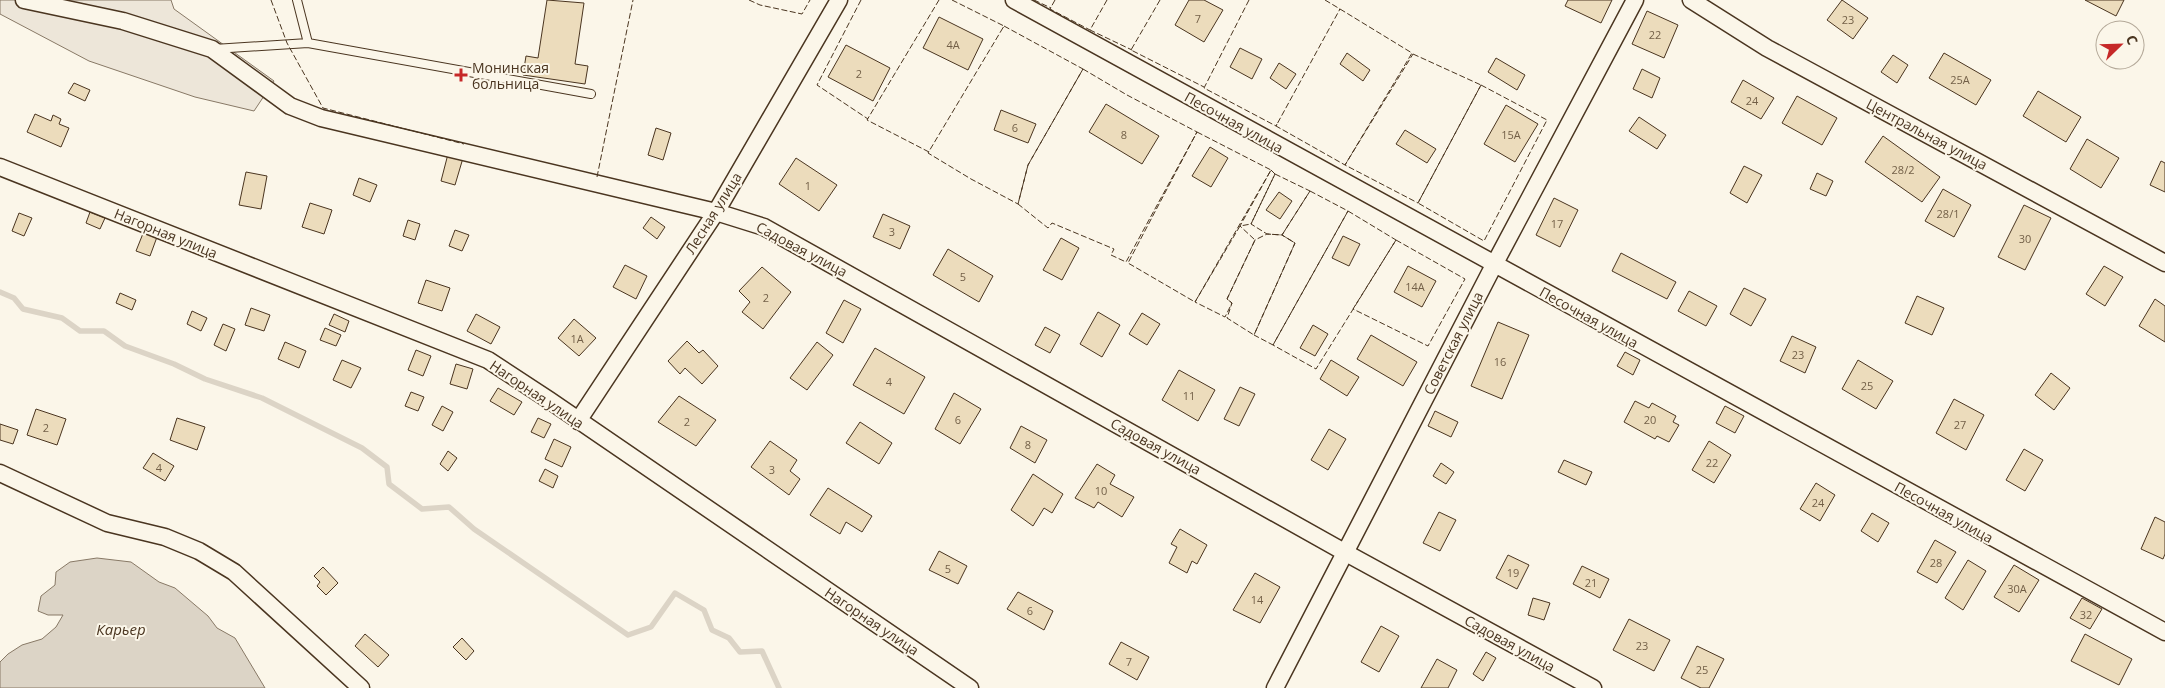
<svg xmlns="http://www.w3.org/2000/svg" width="2165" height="688" font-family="'Open Sans',sans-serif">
  <rect width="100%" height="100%" fill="#fbf6e9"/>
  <path fill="#ede6d9" stroke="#887966" d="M0 0H171L174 9 274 81 254 111 195 97 89 61 0 14Z"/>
  <path fill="#dcd4c6" stroke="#887966" d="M97 558 131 562 159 582 175 588 208 616 217 628 235 638 265 688H0V662L8 654 22 645 42 639 56 627 63 615H48L38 611 41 596 55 585 56 572 70 562Z"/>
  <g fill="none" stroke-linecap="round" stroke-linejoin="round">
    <path stroke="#dcd4c6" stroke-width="5.5" d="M0 292 14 298 23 309 62 318 80 331H104L125 346 174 364 205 379 262 398 362 448 387 467 389 484 422 509 449 507 474 529 628 635 651 627 675 593 704 610 712 630 729 638 740 652 762 651 779 688"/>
  </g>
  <path fill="#ecdcbc" stroke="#4a3520" d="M547 0 584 3 575 64 588 66 585 84 523 75 526 56 538 58Z
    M1189 0H1204L1223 10 1204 42 1175 25Z
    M1568 0H1612L1601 23 1565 6Z
    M1842 0 1868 18 1853 39 1827 20Z
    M2085 0H2124L2116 16Z
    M1647 11 1678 25 1664 58 1632 44Z
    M939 17 983 39 968 70 923 48Z
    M846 45 890 68 873 101 828 77Z
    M1240 48 1262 59 1252 79 1230 67Z
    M1347 53 1370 70 1363 81 1340 64Z
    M1944 53 1991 80 1976 105 1929 78Z
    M1893 55 1908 65 1897 83 1881 72Z
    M1496 58 1525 75 1517 90 1488 72Z
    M1279 63 1296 74 1286 89 1270 78Z
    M1642 69 1660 78 1652 98 1633 89Z
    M1743 80 1774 98 1761 119 1731 102Z
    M74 83 90 90 85 101 68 93Z
    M2038 91 2081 117 2066 142 2023 116Z
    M1797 96 1837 118 1822 145 1782 123Z
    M1106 104 1159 136 1142 164 1089 132Z
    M1506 105 1538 124 1515 162 1484 144Z
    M1001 110 1036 124 1028 143 994 130Z
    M35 114 51 121 53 115 61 119 59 124 69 128 61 147 27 132Z
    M1639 117 1666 135 1657 149 1629 131Z
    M656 128 671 133 663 160 648 155Z
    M1405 130 1436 149 1427 163 1396 144Z
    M1883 136 1940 177 1922 202 1865 162Z
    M2087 139 2119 158 2101 188 2070 169Z
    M1210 147 1228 158 1211 187 1192 176Z
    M448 154 463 158 455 185 441 181Z
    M796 158 837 185 819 211 779 184Z
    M2161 161 2165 163V192L2150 185Z
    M1744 166 1762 175 1747 203 1730 193Z
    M246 172 267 176 261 209 239 205Z
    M1817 173 1833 181 1826 196 1810 189Z
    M359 178 377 185 370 202 353 195Z
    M1943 189 1971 205 1954 237 1925 221Z
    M1279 192 1292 201 1280 219 1266 210Z
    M1554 198 1578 210 1560 247 1536 235Z
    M310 203 332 210 324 234 302 227Z
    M2024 205 2051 218 2025 270 1998 257Z
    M90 212 105 218 100 229 86 223Z
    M19 213 32 218 24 236 12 231Z
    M883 214 910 226 900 249 873 237Z
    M651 217 665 227 657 239 643 228Z
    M408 220 420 224 415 240 403 236Z
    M455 230 469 235 462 251 449 246Z
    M144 231 157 237 150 256 136 251Z
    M1343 236 1360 244 1349 266 1332 258Z
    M1061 238 1079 248 1062 280 1043 270Z
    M948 249 993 276 979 302 933 275Z
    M1621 253 1676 282 1667 299 1612 271Z
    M625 265 647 276 636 299 613 287Z
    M1408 266 1436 281 1422 307 1394 292Z
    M2104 266 2123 277 2105 306 2086 294Z
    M762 267 791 292 763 329 742 312 750 302 739 291Z
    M426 280 450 288 442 311 418 303Z
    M1744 288 1766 299 1751 326 1730 314Z
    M1689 291 1717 306 1706 326 1678 311Z
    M120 293 136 300 132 310 116 303Z
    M1917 296 1944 308 1932 335 1905 323Z
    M2155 299 2165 306V342L2139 326Z
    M844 300 861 309 843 343 826 333Z
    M251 308 270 315 264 331 245 325Z
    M192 311 207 318 201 331 187 324Z
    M1098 312 1120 325 1102 357 1080 344Z
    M1142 313 1160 324 1147 345 1129 334Z
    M334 314 349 321 345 332 329 325Z
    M476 314 500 327 491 344 467 331Z
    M574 319 596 338 579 356 558 338Z
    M1498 322 1529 335 1502 399 1471 386Z
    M223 324 235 329 226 351 214 345Z
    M1313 325 1328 334 1315 356 1300 348Z
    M1045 327 1060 335 1050 353 1035 345Z
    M325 328 341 335 336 346 320 340Z
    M1371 335 1417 362 1403 386 1357 359Z
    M1792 336 1816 347 1805 373 1780 361Z
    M687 341 699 353 703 350 718 366 702 384 685 368 680 374 668 361Z
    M285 342 306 351 299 368 278 359Z
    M817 342 833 355 807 390 790 378Z
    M875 348 925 377 904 414 853 385Z
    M416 350 431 356 423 376 408 370Z
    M1625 352 1640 360 1633 375 1617 366Z
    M342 360 361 368 351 388 333 380Z
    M1331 360 1359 377 1347 396 1320 379Z
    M1858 360 1893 381 1876 409 1842 389Z
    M456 364 473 369 467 389 450 384Z
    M1179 370 1215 390 1198 421 1162 400Z
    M2051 373 2070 388 2054 410 2035 395Z
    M1240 387 1255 394 1239 426 1224 419Z
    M498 388 522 402 514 415 490 401Z
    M411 392 424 397 418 411 405 406Z
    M954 393 981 409 960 444 935 429Z
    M679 396 716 420 696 446 658 422Z
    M1954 399 1984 415 1966 450 1936 433Z
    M1635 401 1649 408 1652 403 1676 416 1673 422 1679 425 1669 442 1657 436 1655 439 1624 422Z
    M442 406 453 412 443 431 432 425Z
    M1725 406 1744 416 1735 433 1716 423Z
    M36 409 66 419 57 445 27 435Z
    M1435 411 1458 422 1451 437 1428 426Z
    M177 418 205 427 197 450 170 440Z
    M538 418 551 424 544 438 531 432Z
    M860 422 892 443 879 464 846 443Z
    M0 424 18 430 13 444 0 440Z
    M1021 426 1047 440 1035 463 1010 448Z
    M1329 429 1346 439 1328 470 1311 460Z
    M554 439 571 447 562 467 545 459Z
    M770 441 797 460 790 471 800 479 789 495 751 467Z
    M1709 441 1731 455 1714 483 1692 470Z
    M2024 449 2043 460 2025 491 2006 480Z
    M448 451 457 458 448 471 440 464Z
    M153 453 174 466 165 481 143 468Z
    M1564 460 1592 472 1586 485 1558 472Z
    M1441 463 1454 472 1446 484 1433 476Z
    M1097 464 1115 475 1110 484 1134 497 1122 517 1098 502 1094 508 1075 498Z
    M545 469 558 476 553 488 539 481Z
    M1033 474 1063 494 1052 513 1044 508 1033 526 1011 510Z
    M1816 483 1835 495 1820 521 1800 509Z
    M828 488 872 516 862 532 846 522 840 534 810 515Z
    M1439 512 1456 520 1440 551 1423 543Z
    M1872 513 1889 523 1878 542 1861 531Z
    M2155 517 2165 522V554L2163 559 2141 549Z
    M1180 529 1207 545 1197 564 1192 561 1187 573 1169 563 1177 547 1171 544Z
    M1935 540 1956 552 1937 583 1917 572Z
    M939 551 967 566 958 584 929 570Z
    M1508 555 1529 565 1517 589 1496 578Z
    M1968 560 1986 571 1963 610 1945 598Z
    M2014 565 2039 580 2019 612 1994 597Z
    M1582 566 1609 579 1600 598 1573 584Z
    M323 567 338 583 326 595 317 586 320 582 314 576Z
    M1255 573 1280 587 1260 623 1233 610Z
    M1018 592 1053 611 1044 630 1007 609Z
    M1533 598 1550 603 1544 620 1528 615Z
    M2082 598 2102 609 2090 629 2070 618Z
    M1629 619 1670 640 1654 671 1613 650Z
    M1381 626 1399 636 1379 672 1361 662Z
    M365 634 389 655 378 667 355 646Z
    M2085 634 2132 659 2119 685 2071 661Z
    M462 638 474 651 466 660 453 647Z
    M1121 642 1149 657 1137 680 1109 664Z
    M1697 646 1724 659 1709 688H1701L1681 678Z
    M1486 652 1496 658 1483 681 1473 674Z
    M1437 659 1457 670 1448 688H1421Z"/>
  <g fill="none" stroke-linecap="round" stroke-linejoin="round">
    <g stroke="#4a3520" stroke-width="10">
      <path id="service" d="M297 0 308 43 591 94
        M214 49 308 43"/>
    </g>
    <g stroke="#4a3520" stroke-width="19">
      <path id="minor" d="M24 0 123 21 212 49 290 106 321 118 716 212 764 227 1346 553 1593 688
        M1014 0 2165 632
        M1691 0 1767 48 2165 263
        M0 167 488 360 549 400 970 688
        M578 421 716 212 839 0
        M0 473 107 523 165 537 199 551 234 572 361 688
        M1275 688 1494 265 1635 0"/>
    </g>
    <use href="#service" stroke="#fbf6e9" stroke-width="8"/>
    <use href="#minor" stroke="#fbf6e9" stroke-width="16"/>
    <path stroke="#4a3520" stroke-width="1" stroke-dasharray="6 2.5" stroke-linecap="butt" d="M271 0 287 43 323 108 464 144
      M749 0 760 5 802 14 810 0
      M861 0 817 85 868 119
      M952 0 1004 26 1003 28
      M1034 0 1051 8
      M1055 0 1050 9 1090 30
      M1107 0 1090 30 1132 50
      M1160 0 1131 50 1204 87
      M1249 0 1204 88 1276 126 1277 124
      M1325 0 1340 9 1339 10
      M1340 9 1412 53 1345 165 1276 126Z
      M1004 26 1083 69 1028 165 1018 204 971 179 928 153Z
      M1413 54 1481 85 1418 203 1345 165Z
      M1083 69 1127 95 1197 132 1126 262 1111 255 1114 249 1052 223 1048 228 1018 204 1028 165Z
      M1481 85 1547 120 1484 241 1418 203Z
      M1197 132 1271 170 1195 302 1128 263Z
      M929 152 867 120 939 0
      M1271 170 1275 174 1251 224 1267 234 1282 235 1295 243 1254 335 1227 318 1232 303 1227 299 1255 240 1240 226Z
      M1275 174 1310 191 1282 235 1267 234 1255 240 1227 299 1232 303 1225 317 1195 302 1240 226 1251 224Z
      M597 177 633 0
      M1310 191 1348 211 1273 345 1254 335 1295 243 1282 235Z
      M1348 211 1396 240 1316 369 1273 345Z
      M1396 240 1465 279 1428 346 1353 309Z"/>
  </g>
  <path fill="#c62828" stroke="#fbf6e9" stroke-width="2" d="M458.5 67.5h5v5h5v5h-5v5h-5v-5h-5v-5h5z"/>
  <g text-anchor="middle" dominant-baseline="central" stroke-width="4" stroke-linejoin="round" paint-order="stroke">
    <g font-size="11" fill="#725f47">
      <text x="1198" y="18">7</text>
      <text x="1848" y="19">23</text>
      <text x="1655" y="34">22</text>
      <text x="953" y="44">4А</text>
      <text x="859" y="73">2</text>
      <text x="1960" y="79">25А</text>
      <text x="1752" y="100">24</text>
      <text x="1015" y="127">6</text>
      <text x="1124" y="134">8</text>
      <text x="1511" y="134">15А</text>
      <text x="1903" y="169">28/2</text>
      <text x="808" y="185">1</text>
      <text x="1948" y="213">28/1</text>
      <text x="1557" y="223">17</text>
      <text x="892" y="231">3</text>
      <text x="2025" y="238">30</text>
      <text x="963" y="276">5</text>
      <text x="1415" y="286">14А</text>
      <text x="766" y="297">2</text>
      <text x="577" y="338">1А</text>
      <text x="1798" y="354">23</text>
      <text x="1500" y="361">16</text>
      <text x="889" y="381">4</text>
      <text x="1867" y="385">25</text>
      <text x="1189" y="395">11</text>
      <text x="958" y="419">6</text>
      <text x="1650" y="419">20</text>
      <text x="687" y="421">2</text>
      <text x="1960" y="424">27</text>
      <text x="46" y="427">2</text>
      <text x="1028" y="444">8</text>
      <text x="1712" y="462">22</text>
      <text x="159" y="467">4</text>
      <text x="772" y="469">3</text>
      <text x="1101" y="490">10</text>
      <text x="1818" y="502">24</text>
      <text x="1936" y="562">28</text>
      <text x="948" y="568">5</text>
      <text x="1513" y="572">19</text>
      <text x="1591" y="582">21</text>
      <text x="2017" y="588">30А</text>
      <text x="1257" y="599">14</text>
      <text x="1030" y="610">6</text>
      <text x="2086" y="614">32</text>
      <text x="1642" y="645">23</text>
      <text x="1129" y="661">7</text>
      <text x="1702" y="669">25</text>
    </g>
    <g font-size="14" fill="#4a3520" stroke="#fbf6e9" text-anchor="start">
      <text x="472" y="67">Монинская<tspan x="472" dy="16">больница</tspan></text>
    </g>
    <g font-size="14" fill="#4a3520" stroke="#fbf6e9">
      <text transform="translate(1234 122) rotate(29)">Песочная улица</text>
      <text transform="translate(1927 134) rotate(28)">Центральная улица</text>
      <text transform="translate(713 213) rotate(-58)">Лесная улица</text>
      <text transform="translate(166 233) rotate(22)">Нагорная улица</text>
      <text transform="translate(802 249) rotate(28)">Садовая улица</text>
      <text transform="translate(1589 317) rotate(29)">Песочная улица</text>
      <text transform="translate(1453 343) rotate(-63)">Советская улица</text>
      <text transform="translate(537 394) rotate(34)">Нагорная улица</text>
      <text transform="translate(1156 446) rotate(29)">Садовая улица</text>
      <text transform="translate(1944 512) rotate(29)">Песочная улица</text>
      <text transform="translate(872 621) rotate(34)">Нагорная улица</text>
      <text transform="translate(1510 643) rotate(29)">Садовая улица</text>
    </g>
    <g font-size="15" font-style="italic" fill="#4a3520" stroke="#fbf6e9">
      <text x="121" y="629">Карьер</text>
    </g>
  </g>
  <g transform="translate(2120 45) rotate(67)"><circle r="24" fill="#fbf6e9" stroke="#b4a999"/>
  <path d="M0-4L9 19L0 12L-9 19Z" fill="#c62828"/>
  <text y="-8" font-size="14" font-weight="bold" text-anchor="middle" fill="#4a3520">С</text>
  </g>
</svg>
